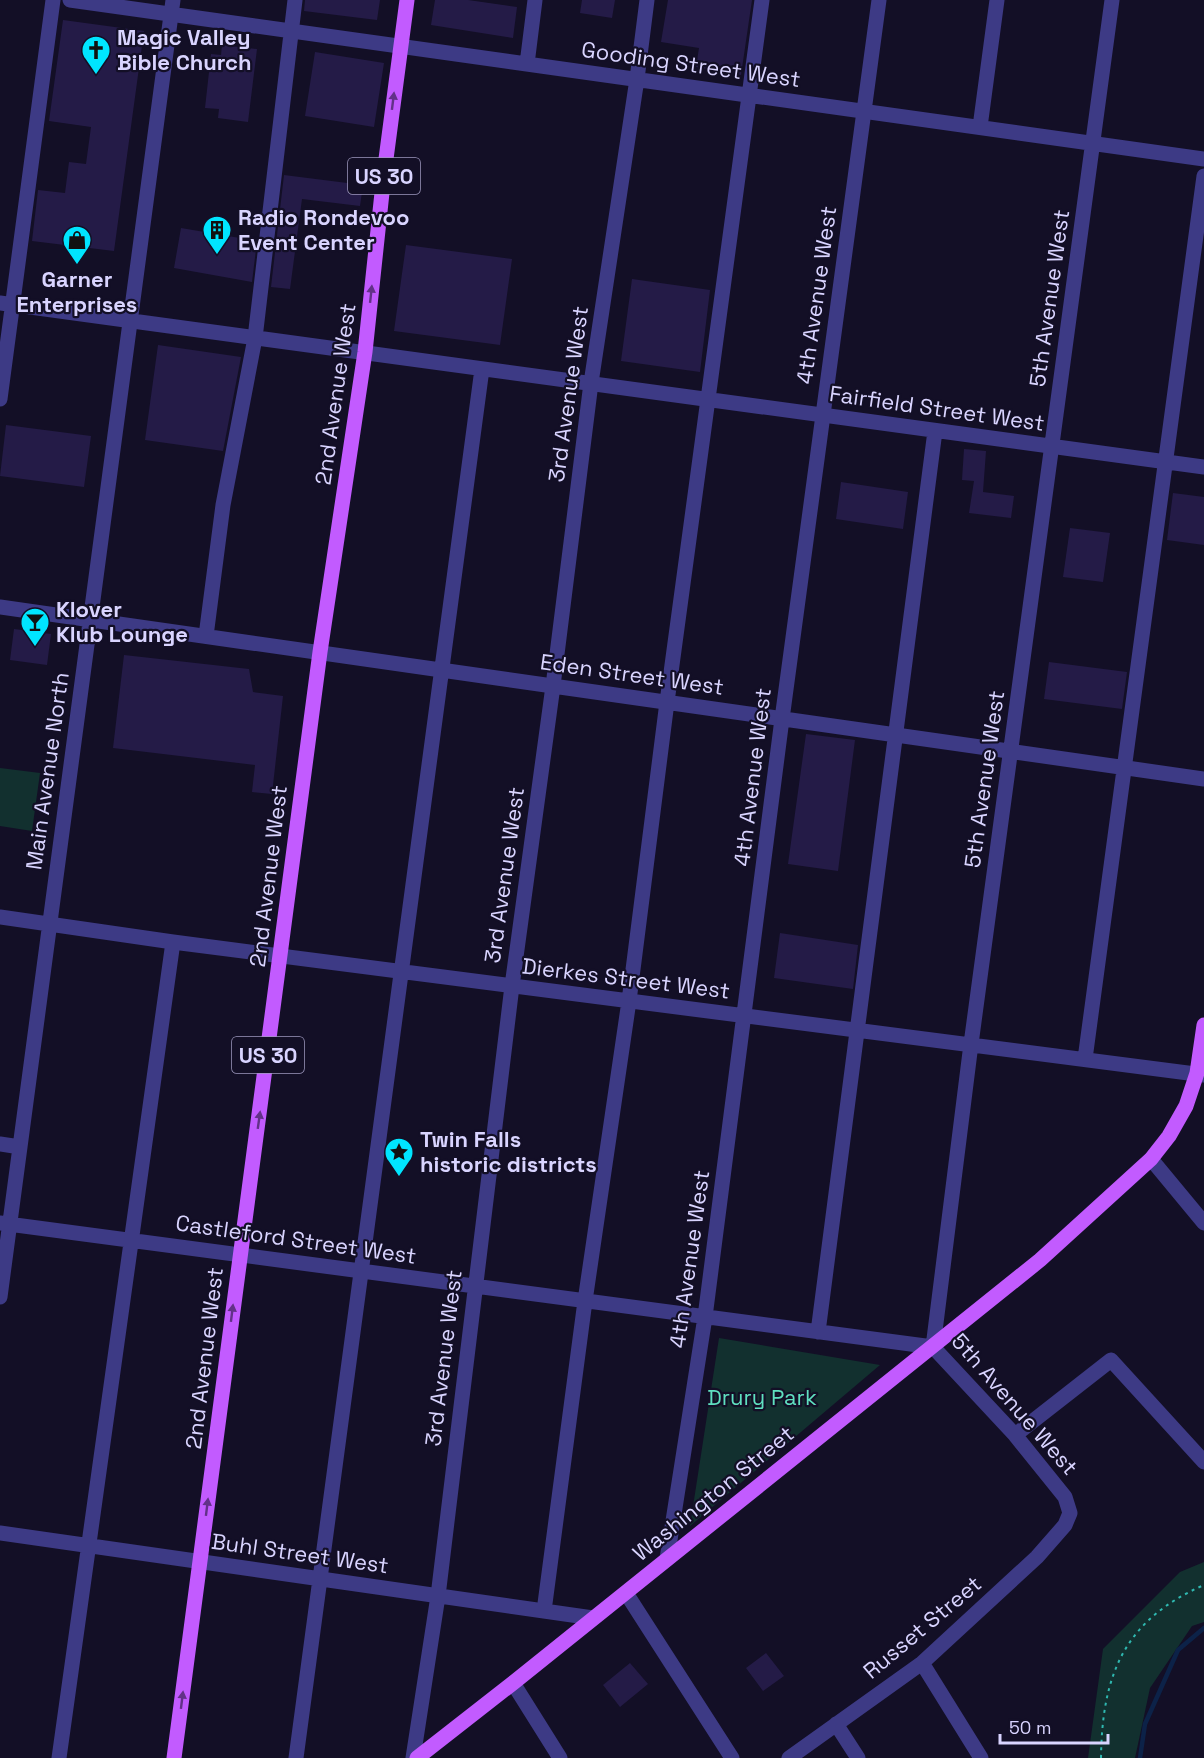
<svg xmlns="http://www.w3.org/2000/svg" width="1204" height="1758" font-family="'Space Grotesk',sans-serif">
  <rect width="100%" height="100%" fill="#130f26"/>
  <path fill="#12302f" d="M0 768 40 773 32 831 0 826Z
    M719 1338 880 1365 690 1526Z
    M1204 1562V1622L1192 1626 1150 1688 1135 1758H1088L1103 1649 1180 1572Z"/>
  <g fill="none" stroke-linecap="round" stroke-linejoin="round">
    <path stroke="#0c2248" stroke-width="4.5" d="M1140 1758 1145 1724 1178 1650 1204 1628"/>
  </g>
  <path fill="#241b47" d="M305 0H380L377 20 304 11Z
    M435 0H468L517 7 513 38 431 25Z
    M582 0H615L612 18 580 13Z
    M668 0H752L741 75 696 67 699 48 661 42Z
    M63 20 144 31 114 251 32 241 38 190 65 193 69 162 86 164 91 127 49 121Z
    M222 45 257 49 248 122 218 118 219 109 205 108 211 54 221 55Z
    M315 52 384 63 374 127 305 116Z
    M284 175 363 185 360 206 302 199 290 289 271 287Z
    M181 228 257 241 252 282 174 268Z
    M406 245 512 259 500 345 394 331Z
    M632 279 710 290 700 372 621 361Z
    M158 345 241 357 223 451 145 440Z
    M6 425 91 436 84 487 0 476Z
    M964 449 986 451 983 492 1014 496 1011 518 969 513 974 481 962 480Z
    M841 482 908 492 903 529 836 519Z
    M1173 493 1204 497V545L1167 540Z
    M1070 528 1110 533 1103 582 1063 577Z
    M14 629 51 634 47 665 10 660Z
    M124 655 249 669 253 692 283 696 272 794 252 792 255 765 113 748Z
    M1049 662 1127 672 1122 709 1044 699Z
    M806 734 855 740 838 871 788 864Z
    M780 933 858 945 853 989 774 978Z
    M766 1653 784 1676 763 1691 746 1668Z
    M630 1663 648 1684 620 1707 603 1685Z"/>
  <g fill="none" stroke-linecap="round" stroke-linejoin="round">
    <path stroke="#2fb8b0" stroke-width="2" stroke-dasharray="3 4.5" stroke-linecap="butt" d="M1101 1758C1102 1675 1124 1620 1204 1585"/>
    <path stroke="#3d3a85" stroke-width="15" d="M70 0 1204 159
      M527 64 535 0
      M980 127 997 0
      M0 303 1204 467
      M0 399 53 0
      M0 607 1204 779
      M206 636 223 505 255 338 295 0
      M0 917 173 942 1204 1075
      M1085 1059 1204 176
      M0 1144 20 1147
      M1151 1159 1204 1223
      M0 1223 933 1347
      M0 1297 173 0
      M818 1332 935 431
      M1015 1435 1111 1360 1204 1462
      M0 1533 593 1618
      M667 1559 705 1317 782 719 879 0
      M626 1593 732 1758
      M544 1611 585 1301 629 1001 667 702 762 0
      M922 1663 981 1758
      M513 1683 560 1758
      M836 1724 858 1758
      M59 1758 173 942
      M296 1758 482 369
      M413 1758 438 1596 512 986 553 686 591 383 637 79 647 0
      M789 1758 922 1663 1037 1557 1065 1525 1070 1513 1065 1497 1015 1435 933 1347 971 1044 1112 0"/>
    <path stroke="#c25bff" stroke-width="15" d="M174 1758 320 652 365 352 384 174 407 0
      M417 1758 513 1683 1040 1260 1151 1159 1169 1136 1186 1106 1197 1073 1204 1025"/>
  </g>
  <defs><path id="oneway-solid" d="M-6-.8H1V-3.2L6.5 0L1 3.2V.8H-6Z" transform="scale(1.5)"/></defs>
  <g fill="#623188">
    <use href="#oneway-solid" transform="translate(393 101) rotate(-83)"/>
    <use href="#oneway-solid" transform="translate(371 294) rotate(-84)"/>
    <use href="#oneway-solid" transform="translate(259 1120) rotate(-82)"/>
    <use href="#oneway-solid" transform="translate(232 1313) rotate(-83)"/>
    <use href="#oneway-solid" transform="translate(207 1507) rotate(-83)"/>
    <use href="#oneway-solid" transform="translate(182 1700) rotate(-83)"/>
  </g>
  <defs>
    <g id="church-pin" transform="scale(1.5)"><path d="M0 17L-7.5 6A9.5 9.5 0 1 1 7.5 6Z" fill="#00e5ff" stroke="#130f26"/><path d="M-1.2-6h2.4v3.5h3.3v2.4h-3.3V6h-2.4V-.1h-3.3v-2.4h3.3Z" fill="#111"/></g>
    <g id="building-pin" transform="scale(1.5)"><path d="M0 17L-7.5 6A9.5 9.5 0 1 1 7.5 6Z" fill="#00e5ff" stroke="#130f26"/><path d="M-4-6H4V6H1V3H-1V6H-4ZM-2.5-4.3h1.7v1.8h-1.7ZM.8-4.3h1.7v1.8H.8ZM-2.5-1h1.7V.8h-1.7ZM.8-1h1.7V.8H.8Z" fill="#111"/></g>
    <g id="shop-pin" transform="scale(1.5)"><path d="M0 17L-7.5 6A9.5 9.5 0 1 1 7.5 6Z" fill="#00e5ff" stroke="#130f26"/><path d="M-5-2.5h2.3a2.7 3.5 0 0 1 5.4 0H5L5.5 6h-11ZM-1.5-2.5h3a1.5 2.3 0 0 0-3 0Z" fill="#111"/></g>
    <g id="bar-pin" transform="scale(1.5)"><path d="M0 17L-7.5 6A9.5 9.5 0 1 1 7.5 6Z" fill="#00e5ff" stroke="#130f26"/><path d="M-6-5H6L.8 .8V4.5H3.5V6h-7V4.5H-.8V.8Z" fill="#111"/></g>
    <g id="sight-pin" transform="scale(1.5)"><path d="M0 17L-7.5 6A9.5 9.5 0 1 1 7.5 6Z" fill="#00e5ff" stroke="#130f26"/><path d="M0-6L1.8-2.2L6-1.7L2.9 1.2L3.7 5.4L0 3.3L-3.7 5.4L-2.9 1.2L-6-1.7L-1.8-2.2Z" fill="#111"/></g>
  </defs>
  <g fill-rule="evenodd">
    <use href="#church-pin" x="96" y="50"/>
    <use href="#building-pin" x="217" y="230"/>
    <use href="#shop-pin" x="77" y="240"/>
    <use href="#bar-pin" x="35" y="622"/>
    <use href="#sight-pin" x="399" y="1152"/>
  </g>
  <g text-anchor="middle" dominant-baseline="central" stroke-width="4.5" stroke-linejoin="round" paint-order="stroke">
    <g fill="#130f26" stroke="#9e99be" stroke-width="1.5">
      <rect x="348" y="158" width="72" height="36" rx="4.5"/>
      <rect x="232" y="1037" width="72" height="36" rx="4.5"/>
    </g>
    <g font-size="21" font-weight="bold" fill="#d9d4ff">
      <text x="384" y="176">US 30</text>
      <text x="268" y="1055">US 30</text>
    </g>
    <g font-size="22" font-weight="bold" fill="#d9d4ff" stroke="#130f26" text-anchor="start">
      <text x="117" y="37">Magic Valley<tspan x="117" dy="25">Bible Church</tspan></text>
      <text x="238" y="217">Radio Rondevoo<tspan x="238" dy="25">Event Center</tspan></text>
      <text x="77" y="279" text-anchor="middle">Garner<tspan x="77" dy="25">Enterprises</tspan></text>
      <text x="56" y="609">Klover<tspan x="56" dy="25">Klub Lounge</tspan></text>
      <text x="420" y="1139">Twin Falls<tspan x="420" dy="25">historic districts</tspan></text>
    </g>
    <g font-size="22" fill="#d9d4ff" stroke="#130f26">
      <text transform="translate(691 64) rotate(8)">Gooding Street West</text>
      <text transform="translate(816 295) rotate(-82)">4th Avenue West</text>
      <text transform="translate(1049 298) rotate(-82)">5th Avenue West</text>
      <text transform="translate(335 394) rotate(-82)">2nd Avenue West</text>
      <text transform="translate(568 394) rotate(-82)">3rd Avenue West</text>
      <text transform="translate(937 408) rotate(8)">Fairfield Street West</text>
      <text transform="translate(632 674) rotate(8)">Eden Street West</text>
      <text transform="translate(47 771) rotate(-82)">Main Avenue North</text>
      <text transform="translate(752 777) rotate(-83)">4th Avenue West</text>
      <text transform="translate(984 779) rotate(-82)">5th Avenue West</text>
      <text transform="translate(504 875) rotate(-82)">3rd Avenue West</text>
      <text transform="translate(268 876) rotate(-83)">2nd Avenue West</text>
      <text transform="translate(626 978) rotate(7)">Dierkes Street West</text>
      <text transform="translate(296 1239) rotate(8)">Castleford Street West</text>
      <text transform="translate(689 1259) rotate(-82)">4th Avenue West</text>
      <text transform="translate(204 1358) rotate(-83)">2nd Avenue West</text>
      <text transform="translate(443 1358) rotate(-83)">3rd Avenue West</text>
      <text transform="translate(1015 1404) rotate(49)">5th Avenue West</text>
      <text transform="translate(713 1493) rotate(-39)">Washington Street</text>
      <text transform="translate(300 1553) rotate(8)">Buhl Street West</text>
      <text transform="translate(922 1627) rotate(-40)">Russet Street</text>
    </g>
    <g font-size="22" fill="#5fe0c0" stroke="#130f26">
      <text x="762" y="1397">Drury Park</text>
    </g>
  </g>
  <path d="M1000 1734v9h108v-9" fill="none" stroke="#d9d4ff" stroke-width="3"/>
  <text x="1009" y="1734" font-size="18" fill="#d9d4ff" stroke="#130f26" stroke-width="4.5" paint-order="stroke">50 m</text>
</svg>
